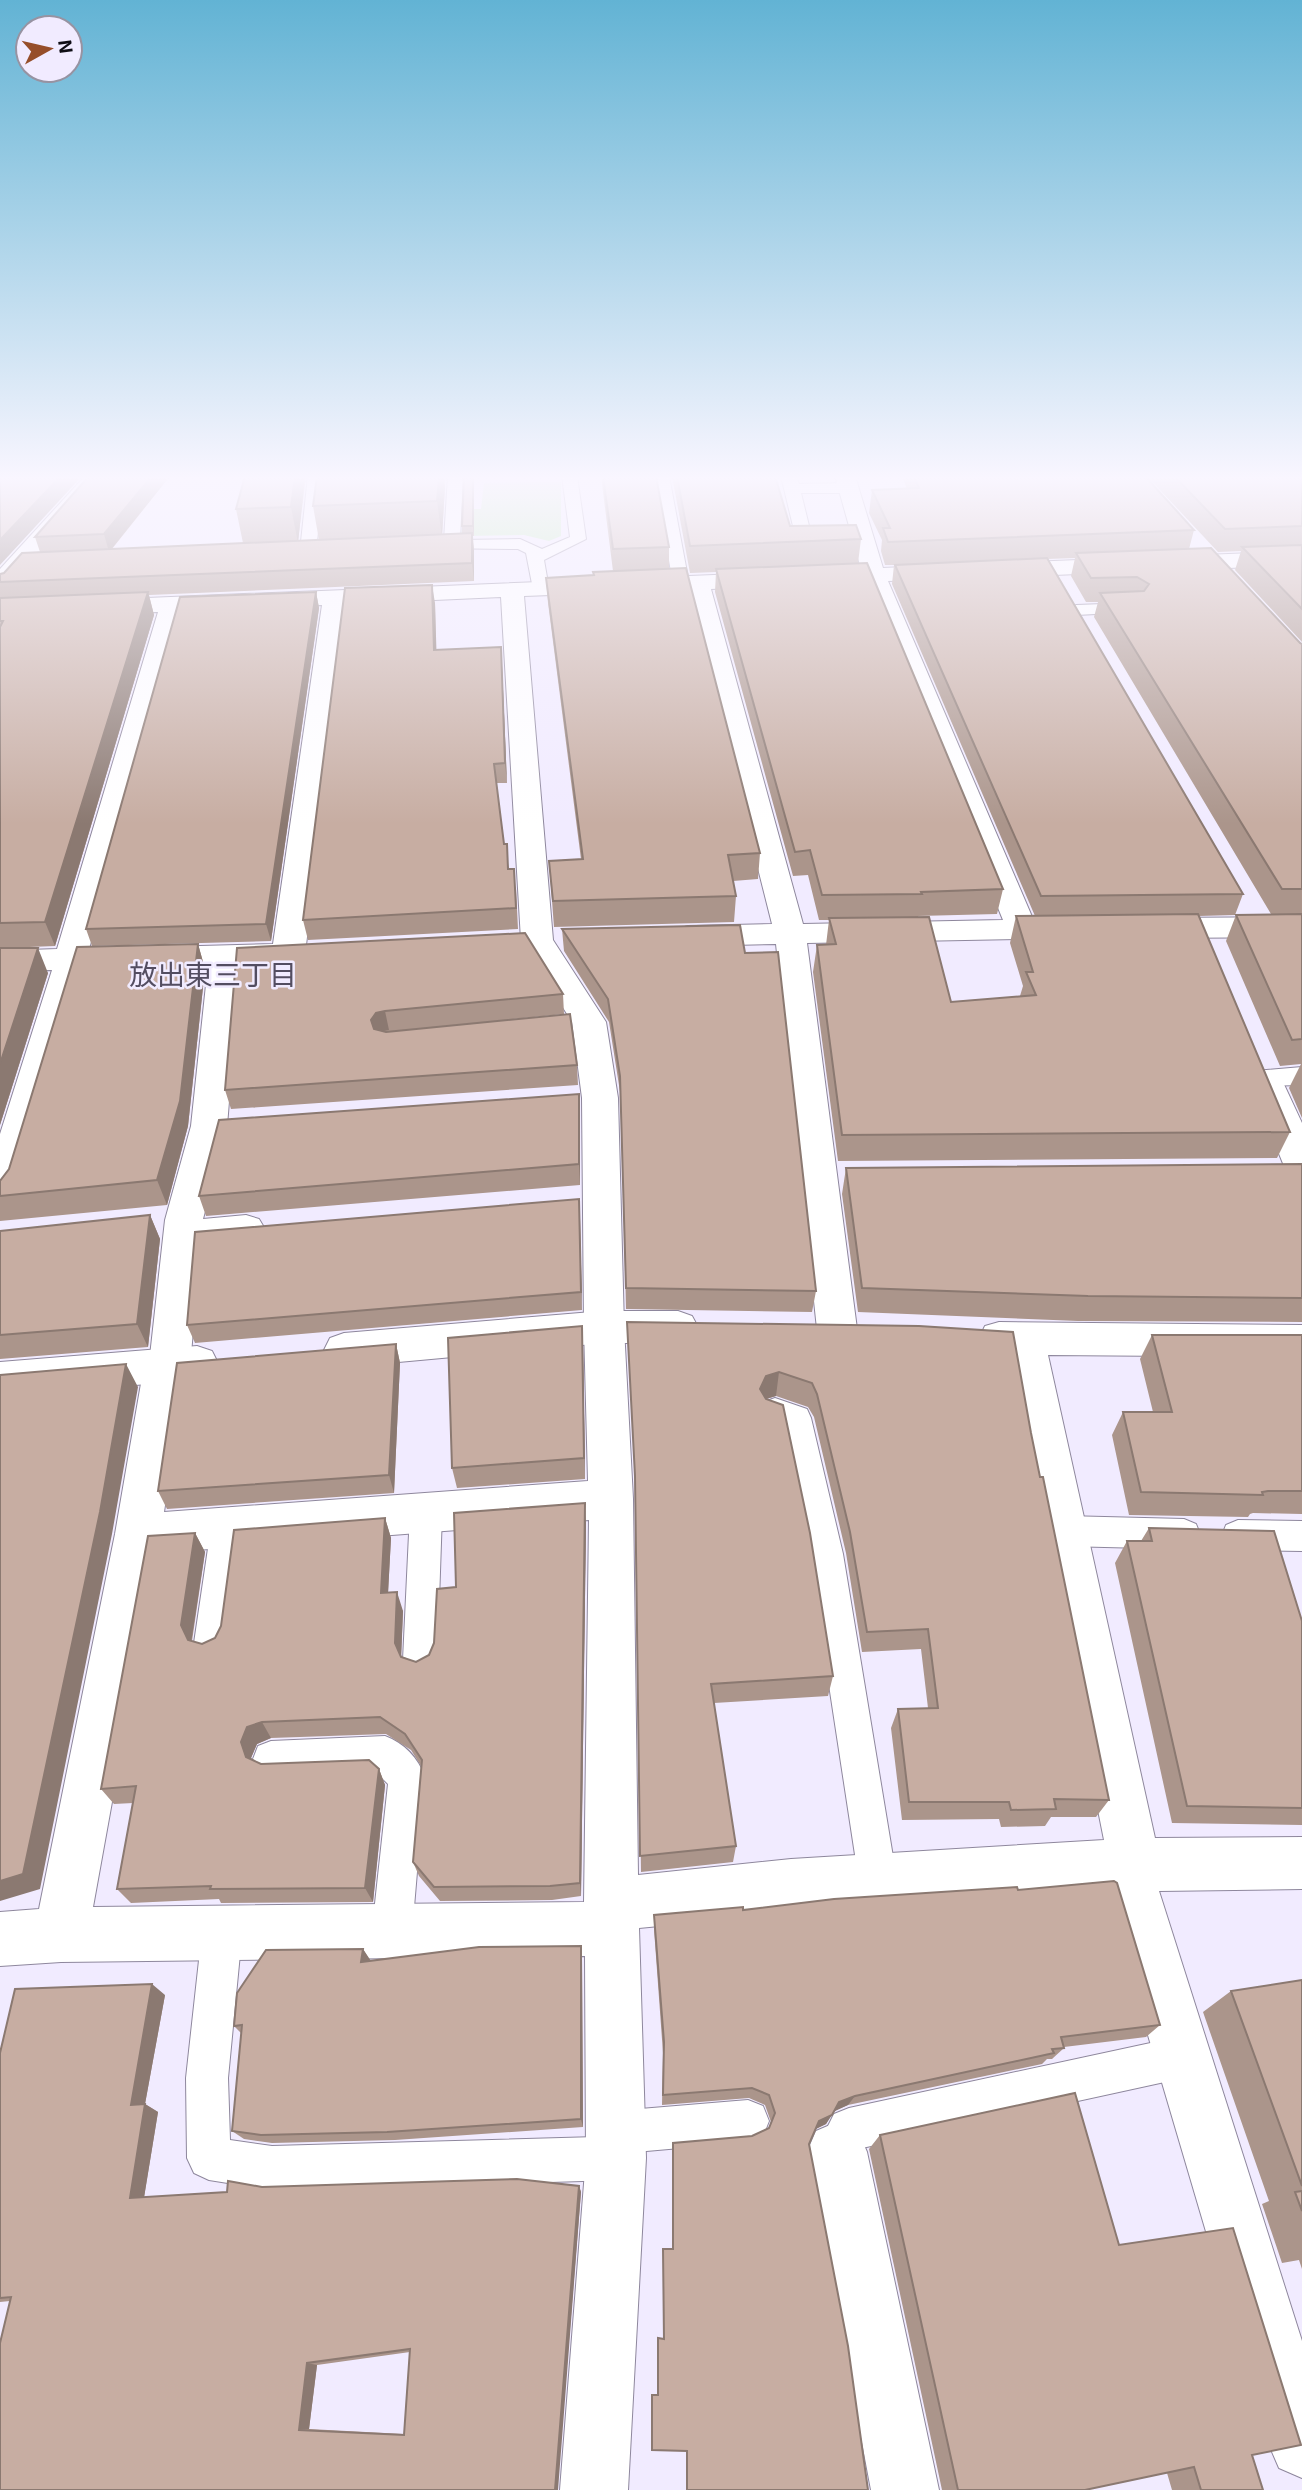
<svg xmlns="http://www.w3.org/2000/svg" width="1302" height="2490" font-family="'Exo 2','Noto Sans JP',sans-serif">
  <rect width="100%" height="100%" fill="#f1ebff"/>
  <path fill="#bfebb5" d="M561 482V536L549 541 524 535 461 536 464 509H481L484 483Z"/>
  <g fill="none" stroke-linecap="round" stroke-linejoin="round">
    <g stroke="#8e879d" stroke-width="2">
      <path id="service" d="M308 476H324L316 551 308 556 300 551Z
        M448 476H463L460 540 520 539 542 549 570 537 562 476H577L586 539 544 560 549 589 547 593 541 594 533 589 526 553 518 549 432 548 430 545 432 542 444 540Z
        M654 476H669L689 583 687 587H675L673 583Z
        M781 476H796L799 484 849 483 857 488 849 493H801L812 538 830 540 832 543 830 546 805 548 797 543Z
        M1131 603 1140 608 1137 612 1076 615 1067 610 1076 605Z
        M1302 1067V1085L1264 1086 1255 1083 1251 1077 1255 1071Z
        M775 1398 807 1409 811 1418 843 1554 897 1881 892 1895 878 1900 864 1895 859 1881 809 1554 782 1426 764 1420 760 1411 764 1402Z
        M426 1499 437 1503 442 1513 437 1660 432 1672 420 1677 408 1672 403 1660 410 1513 415 1503Z
        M227 1513 239 1518 243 1528 228 1643 223 1655 211 1659 199 1655 194 1643 211 1528 215 1518Z
        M1065 1516 1184 1519 1196 1524 1200 1534 1196 1544 1184 1549 1065 1546 1053 1541 1049 1531 1053 1521Z
        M1238 1520 1302 1521V1551L1238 1550 1226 1545 1222 1535 1226 1525Z
        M385 1736C404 1743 418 1758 425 1777L412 1931 406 1945 392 1951 378 1945 372 1931 388 1784 377 1773 271 1777 258 1772 253 1759 258 1746 271 1741Z
        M222 1913 236 1919 242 1933 228 2078 230 2140 272 2146 597 2137 595 2132 601 2117 616 2111 748 2100 763 2106 769 2121 763 2136 748 2142 635 2152 638 2158 631 2173 616 2180 272 2190 209 2180 194 2173 187 2158 186 2078 202 1933 208 1919Z
        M1183 2036 1198 2042 1204 2057 1198 2072 1183 2078 862 2148 852 2167 837 2174 822 2167 815 2152 834 2114 849 2108Z"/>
    </g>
    <g stroke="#8e879d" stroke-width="2">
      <path id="pedestrian" d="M604 1311H678L692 1316 698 1327 692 1338 678 1343H604L344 1367 330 1362 324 1350 330 1338 344 1333Z
        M197 1346 212 1351 218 1363 212 1375 197 1380 0 1396V1362Z"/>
    </g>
    <g stroke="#8e879d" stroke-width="2">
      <path id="minor" d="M835 476H855L883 568 946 565 954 567 957 572 954 577 946 579 888 581 1033 919 1065 918 1076 921 1081 928 1076 935 1065 938 807 943 857 1329 851 1341 837 1345 823 1341 817 1329 776 944 688 946 677 943 672 936 677 929 688 926 772 924 688 590 524 596 553 940 606 1022 618 1098 624 1327 633 1499 638 1875 791 1859 1104 1840 1007 1355 985 1350 979 1338 985 1326 999 1322 1302 1325V1357L1048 1355 1155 1838 1302 1837V1889L1159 1891 1302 2341V2478L1279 2468 1269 2445 1106 1893 791 1913 639 1928 646 2158 628 2490H560L586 2158 585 1956 61 1962 0 1966V1912L39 1909 115 1534 144 1366 150 1356 165 1220 191 1126 208 966 85 969 19 1192 13 1202 0 1206V1134L52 970 0 971V951L57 949 158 612 0 618V604L861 569ZM865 582 1003 920 803 924 711 589ZM501 597 521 940 572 1022 582 1098 584 1327 588 1481 164 1512 184 1377 190 1366 200 1248 246 1243 259 1239 265 1229 259 1219 246 1215 203 1219 227 1126 240 965 289 964 300 961 305 954 346 604ZM322 605 273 944 89 949 182 611ZM589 1520 584 1902 93 1907 157 1553Z
        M1302 551V565L1002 577 994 575 991 570 994 565 1002 563Z
        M1302 917V937L1154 938 1143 935 1138 928 1143 921 1154 918Z
        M1269 1075 1281 1078 1302 1123V1179L1289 1175 1284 1166 1252 1087 1257 1078Z
        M837 2122 858 2131 867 2152 939 2490H871L807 2152 816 2131Z"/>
    </g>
    <g stroke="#8e879d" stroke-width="2">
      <path id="tertiary" d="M85 476H106L8 590 0 592V569Z"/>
    </g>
    <use href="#service" fill="#fff" fill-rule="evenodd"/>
    <use href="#pedestrian" fill="#fff" fill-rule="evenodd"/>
    <use href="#minor" fill="#fff" fill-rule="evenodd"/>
    <use href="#tertiary" fill="#fff" fill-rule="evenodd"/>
  </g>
  <path fill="#ab958b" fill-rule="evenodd" d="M89 476H170L112 549 243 543 236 509 245 476H306L298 541 319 540 313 506 445 486 442 534 462 533V526L474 485V536H473L474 551V581L149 595 154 615 55 946 4 948 48 973 0 1125V574L4 573 40 552 35 537Z
    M601 476H656L669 547V569L760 853 758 879 733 881 736 896 734 922 554 927 549 861 581 859 548 603 546 578 593 575V572L613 571Z
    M672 476H780L779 477H775L790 526 861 539 858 563 1003 889 997 914 918 916 951 1002 1020 996 1023 986 1010 943 1016 916H1035L892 584 894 565H885L881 551 882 540 869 513 872 490 907 489 902 476H1145L1194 530 1189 549 1302 644V1118L1289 1088 1301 1064 1280 1066 1226 941 1236 915 1271 914 1094 617 1098 602H1086L1071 576 1075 558 1047 559 1243 894 1235 915 1199 916 1290 1132 1277 1158 838 1161 813 972 817 945H826L829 920H819L808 875 793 876 715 592 716 572 690 573Z
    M1147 476H1302V642L1235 570 1241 551 1218 552Z
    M316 592 319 608 271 941 92 946 86 929Z
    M435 603 436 650 502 666 507 783H496L504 844 509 869 516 889 518 929 308 940 303 920Z
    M562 929 816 1291 812 1312 626 1309 621 1098 609 1022 564 951Z
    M198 944 205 969 188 1126 167 1205 0 1221V1181Z
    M237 948 563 994 564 1014 384 1032 577 1065 578 1085 231 1109 225 1090Z
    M579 1094 580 1115V1185L206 1216 199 1196Z
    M1302 1164V1322L1078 1321 858 1312 842 1194 846 1168Z
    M579 1199 582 1310 195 1343 187 1325Z
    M150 1215 160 1239 148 1347 0 1359V1231Z
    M627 1322 1031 1433 1109 1800 1096 1817H1051L1045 1826 1001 1827 999 1819 902 1820 891 1728 898 1709 928 1708 921 1649 862 1652 846 1553 814 1417 808 1407 776 1396 766 1399 833 1676 828 1696 714 1703 736 1846 733 1862 641 1872 636 1497Z
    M1152 1335H1302V1514L1253 1513 1250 1514 1248 1517 1129 1515 1112 1435 1123 1412H1153L1140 1359Z
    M396 1344 400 1363 394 1493 167 1509 158 1491Z
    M583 1347 585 1479 457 1488 452 1468Z
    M385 1518 391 1538 388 1593 403 1611 401 1656 416 1662 429 1655 456 1587 586 1523 581 1896 552 1900 440 1901 419 1876 413 1862 421 1766 411 1750 386 1734 271 1738 257 1744 251 1758 261 1764 379 1769 385 1785 373 1902 221 1903 219 1899 131 1903 117 1889 133 1803 114 1804 101 1789 195 1533 205 1552 192 1641 202 1644 215 1638Z
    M1149 1528 1302 1621V1825L1172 1823 1115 1563 1127 1541H1141Z
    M1018 1890 1160 2025 1146 2037 1064 2047V2048L1052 2059H1047L1042 2064 848 2105 833 2111 826 2124 815 2129 809 2144 868 2490H686V2451L658 2395 673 2249V2143L752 2136 769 2128 771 2122 765 2105 749 2098 662 2105 663 2053 654 1929V1915L743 1910Z
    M363 1949 370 1961 582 1959 583 2127 395 2140 272 2143 244 2139 232 2131 241 2033 234 2026Z
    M1302 1980V2269L1299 2260 1282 2263 1262 2204 1269 2201 1203 2012 1231 1991Z
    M165 1995 145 2104 158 2112 144 2197 227 2192 262 2187 579 2186 581 2192 557 2490H0L10 2301 0 2302V2053ZM410 2352 404 2434 309 2429 317 2365Z
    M880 2135 1119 2245 1252 2455 1263 2490H1172L1167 2473 1085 2490H942L869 2149Z"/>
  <path fill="#8b7971" d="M61 476H82L0 565V540Z
    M152 476H170L109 552 104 534Z
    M295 476H305L298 543 291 507Z
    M439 476H444L445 486 442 537 437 501Z
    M473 476 474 485V536L473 526Z
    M472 533 474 551V581L472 563Z
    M432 585 435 603 437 669 434 650Z
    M148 592 154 615 55 946 45 922Z
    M316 592 319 608 271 941 266 924Z
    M501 647 502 666 507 783 505 763Z
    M198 944 205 969 188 1126 167 1205 157 1180Z
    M38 948 48 973 0 1125V1064Z
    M385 1011 389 1030 379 1032 375 1040 371 1020 376 1013Z
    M579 1094 580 1115V1185L579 1164Z
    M579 1199 580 1218 582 1310 581 1292Z
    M150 1215 160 1239 148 1347 137 1324Z
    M582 1326 583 1347 585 1479 584 1458Z
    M396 1344 400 1363 394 1493 389 1475Z
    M126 1364 138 1387 112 1534 40 1889 0 1901V1881Z
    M779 1372 776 1396 763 1400 760 1389 766 1376Z
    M585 1503 586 1523 581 1896 580 1883Z
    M385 1518 391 1538 387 1612 381 1593Z
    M195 1533 205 1552 191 1643 188 1640 181 1625Z
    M397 1592 403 1611 401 1661 395 1643Z
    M262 1722 271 1738 257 1744 251 1758 256 1773 246 1757 241 1742 247 1727Z
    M379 1769 385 1785 373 1902 365 1888Z
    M581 1946 582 1959 583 2127 581 2119Z
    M363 1949 371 1961 361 1962Z
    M152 1984 165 1995 145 2104 158 2112 143 2204 130 2198 131 2105Z
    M855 2096 848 2105 833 2112 839 2102Z
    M832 2115 826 2124 814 2130 819 2121Z
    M579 2186 581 2192 558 2490H555Z
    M307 2363 317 2365 309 2429 299 2430Z"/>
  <path fill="#c7ada2" stroke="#8b7971" stroke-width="2" fill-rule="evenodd" d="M0 476H61L0 540Z
    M89 476H152L104 534 35 537Z
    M245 476H295L291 507 236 509Z
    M317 476H439L437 501 313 506Z
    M464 476H473V526H462Z
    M603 476H656L669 547 613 549Z
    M677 476H775L790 526 856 525 861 539 690 546Z
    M914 476H1145L1194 530 888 542 883 528H890L872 490 919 488Z
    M1174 476H1302V526L1225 529Z
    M472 533V563L0 582V574L4 573 22 553Z
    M1302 545V609L1242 547Z
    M1211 548 1300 643 1302 644V889H1282L1100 593 1144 591 1149 584 1137 577 1091 578 1076 553Z
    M1047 558 1243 894 1041 896 895 565Z
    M867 563 1003 889 921 892 922 894 822 895 810 850 795 852 716 569Z
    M686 568 760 853 728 855 736 896 553 901 549 861 583 859 546 578 594 575 593 572Z
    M432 585 434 650 501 647 505 763 494 764 504 844H507L508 869H514L516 908 303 920 345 588Z
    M148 592 45 922 0 923V627L3 621H0V598Z
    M316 592 266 924 86 929 180 597Z
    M1198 914 1290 1132 842 1135 817 945 836 944 829 918 929 917 951 1002 1036 995 1026 972H1033L1016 916Z
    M1302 914V1039L1292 1040 1236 915Z
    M740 925 745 953 778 952 816 1291 626 1288 620 1076 608 999 562 929Z
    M525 933 563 994 385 1011 376 1013 371 1020 374 1029 386 1032 570 1014 577 1065 225 1090 237 948Z
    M198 944 180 1101 157 1180 0 1196V1181L9 1169 77 947Z
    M0 948H38L0 1064Z
    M579 1094V1164L199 1196 219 1120Z
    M1302 1164V1298L1088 1296 862 1288 846 1168Z
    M579 1199 581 1292 187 1325 195 1232Z
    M150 1215 137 1324 0 1335V1231Z
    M627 1322 919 1326 1013 1332 1031 1433 1040 1477H1043L1109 1800 1054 1799 1056 1809 1011 1810 1009 1802H909L898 1709 938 1708 928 1629 867 1632 850 1532 817 1394 812 1383 779 1372 766 1376 760 1389 766 1399 783 1405 810 1533 833 1676 711 1684 736 1846 640 1856 635 1476Z
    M582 1326 584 1458 452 1468 448 1338Z
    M1152 1335H1302V1491H1268L1262 1492 1263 1495 1141 1492 1123 1412H1172Z
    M396 1344 389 1475 158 1491 177 1363Z
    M126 1364 100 1512 23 1874 0 1881V1375Z
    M585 1503 580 1883 550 1886 434 1887 413 1862 422 1760 405 1734 380 1717 262 1722 247 1727 241 1742 246 1757 261 1764 369 1760 379 1769 365 1888 210 1889 211 1886 117 1889 136 1786 101 1789 148 1536 195 1533 181 1625 188 1640 202 1644 215 1638 221 1626 234 1530 385 1518 381 1593 397 1592 395 1643 401 1657 416 1662 429 1655 434 1643 437 1589 456 1587 454 1513Z
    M1149 1528 1274 1531 1302 1621V1808L1187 1806 1127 1541H1152Z
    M1114 1881 1117 1883 1160 2025 1061 2037 1064 2048 1052 2049 1054 2053 855 2096 839 2102 832 2115 819 2121 809 2144 848 2346 868 2490H687V2451L652 2450V2395H658V2338L664 2339 663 2249H673V2143L752 2136 769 2128 775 2113 769 2095 752 2088 663 2095 664 2042 654 1915 743 1907V1910L834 1899 1017 1887 1018 1890Z
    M581 1946V2119L387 2132 261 2135 232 2131 242 2025 234 2026 237 1993 266 1950 363 1949 361 1962 479 1947Z
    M1302 1980V2186L1231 1991Z
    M152 1984 131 2105 145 2104 130 2198 227 2192 228 2181 262 2187 517 2179 579 2186 555 2490H0V2343L11 2297 0 2298V2053L15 1989ZM410 2349 404 2435 299 2430 307 2363Z
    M1075 2093 1119 2245 1233 2228 1301 2445 1252 2455 1263 2490H1201L1194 2467 1085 2490H958L880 2135Z
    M1302 2191V2211L1295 2192Z"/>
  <linearGradient id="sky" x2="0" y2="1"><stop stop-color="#62b3d4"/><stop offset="0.58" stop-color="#f9f6ff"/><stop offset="1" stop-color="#f9f6ff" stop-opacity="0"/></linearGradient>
  <rect width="1302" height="824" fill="url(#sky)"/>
  <g text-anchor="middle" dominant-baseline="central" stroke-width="5" stroke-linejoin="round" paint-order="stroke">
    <g font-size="28" fill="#534d61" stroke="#f1ebff">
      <text x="213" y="974">放出東三丁目</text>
    </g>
  </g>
  <g transform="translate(49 49) rotate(82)"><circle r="33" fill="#f1ebff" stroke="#9793a2" stroke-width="2"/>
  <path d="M0-5L12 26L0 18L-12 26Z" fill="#964e2a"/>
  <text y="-10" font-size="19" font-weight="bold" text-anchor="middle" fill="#100e16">N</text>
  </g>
</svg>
